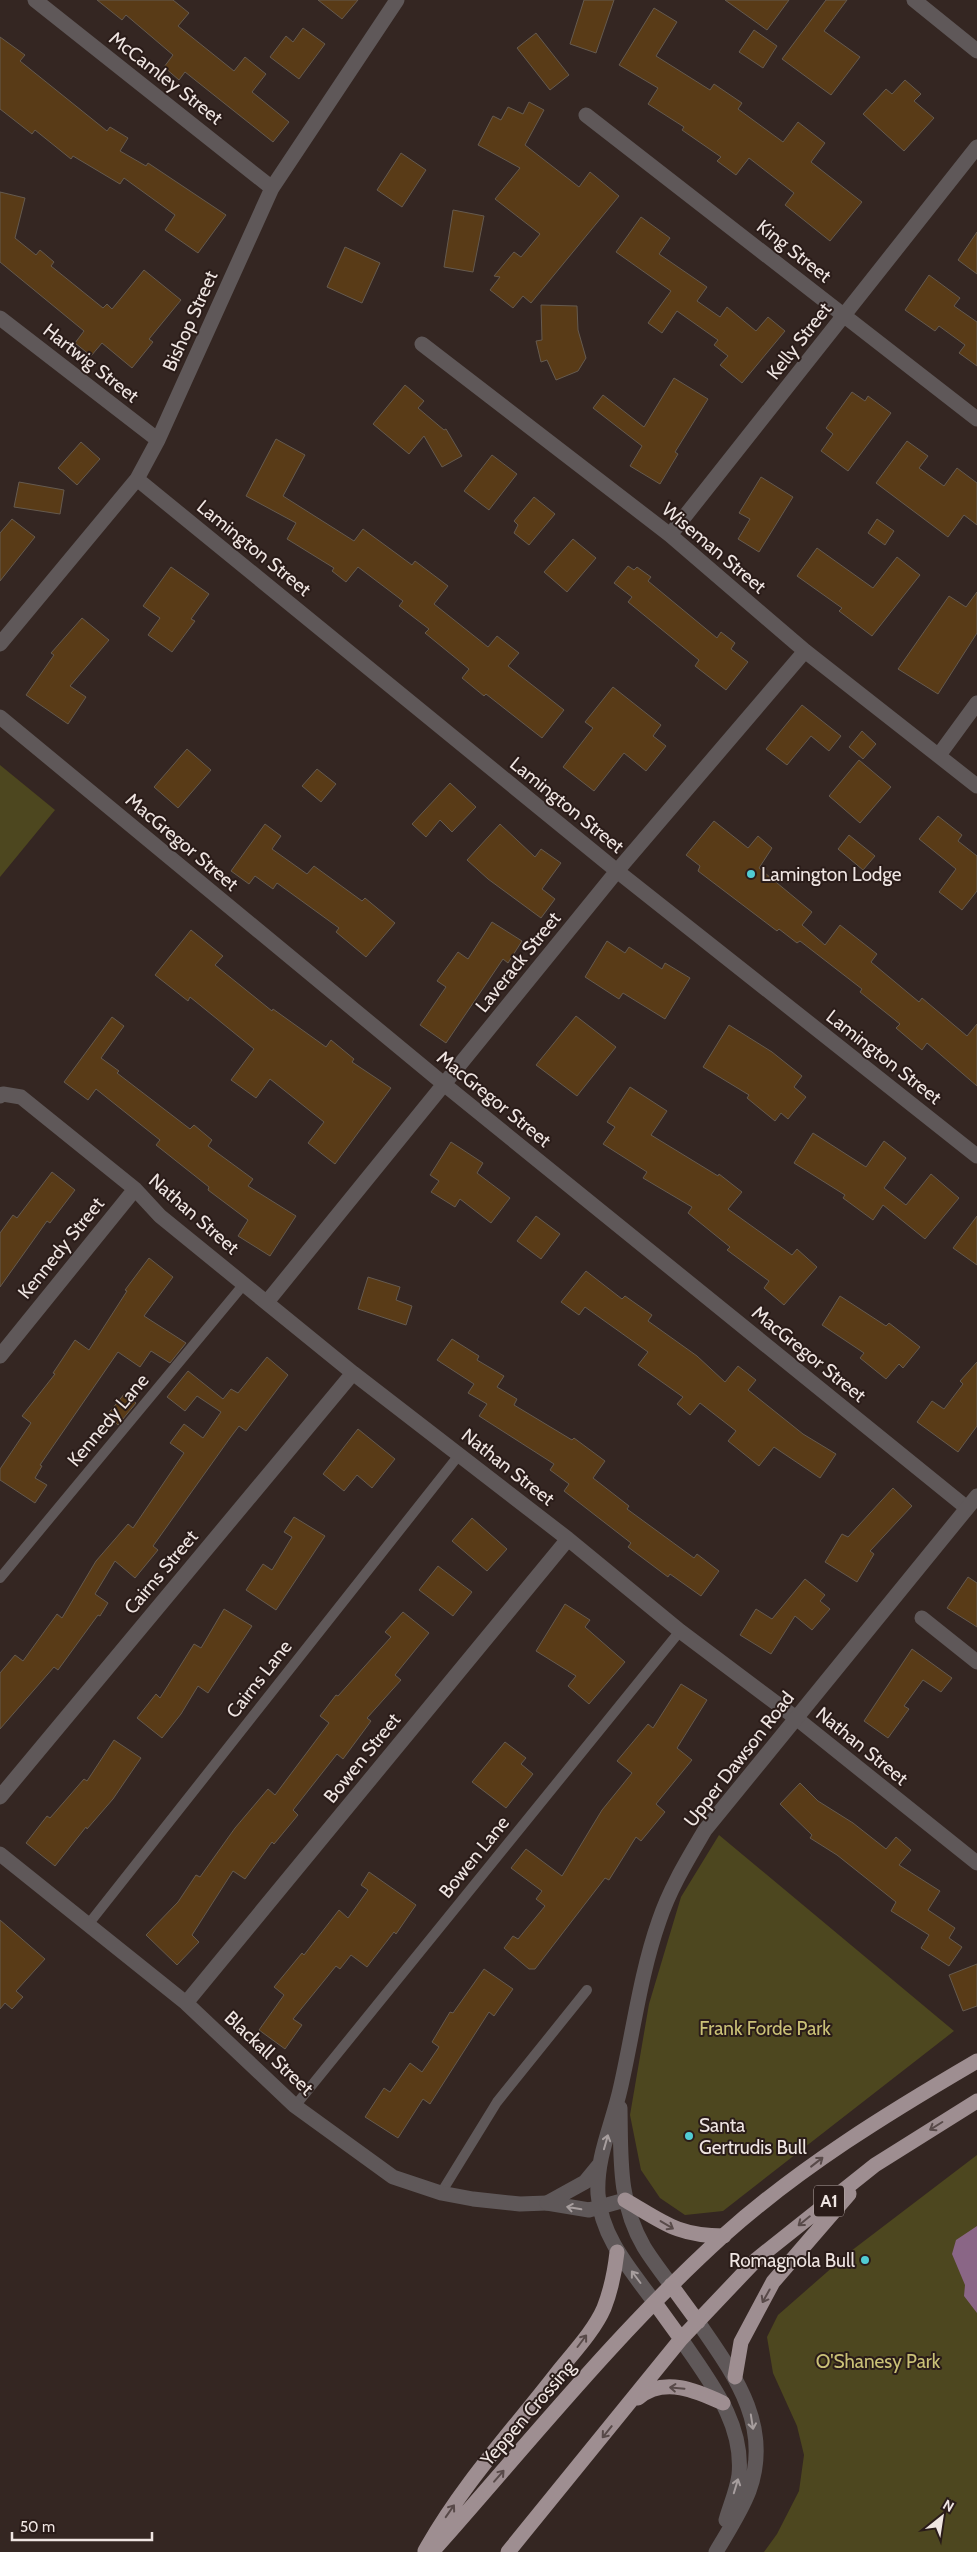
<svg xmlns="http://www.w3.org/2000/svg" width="977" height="2552" font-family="Cabin,sans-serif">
  <rect width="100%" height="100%" fill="#342622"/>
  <path fill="#4d471f" d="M0 765 55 810 0 877Z
    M719 1835 954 2031 723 2211 685 2215 660 2198 641 2170 630 2115 649 2004 681 1897Z
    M977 2155V2552H764L777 2534 799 2491 804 2455 797 2426 773 2373 767 2337 778 2315 851 2251Z"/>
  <path fill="#8a6686" d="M977 2226V2313L964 2296 965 2285 952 2254 956 2240Z"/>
  <path fill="#593b17" stroke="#655a4f" d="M97 0H173L189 13 178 26 234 71 245 57 266 74 252 92 289 122 273 142 185 72 179 80 164 67 173 55 126 15 122 20Z
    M318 0H358L342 19Z
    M584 0H614L596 53 570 44Z
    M725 0H789L767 30Z
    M826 0H847L824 31 860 57 831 95 782 59Z
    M654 8 677 22 656 56 710 90 714 84 742 103 738 109 783 142 798 122 825 143 811 162 862 202 830 241 785 205 794 193 749 158 736 175 717 161 721 157 682 130 684 127 648 104 658 88 619 65Z
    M303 28 325 44 299 79 270 57 286 36 293 42Z
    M754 30 777 46 763 68 739 52Z
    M536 33 569 75 550 90 517 48Z
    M0 37 25 55 20 61 107 131 110 127 128 138 120 151 146 166 148 163 226 215 198 253 165 230 175 215 124 178 120 184 73 156 71 159 35 130 32 134 0 109Z
    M905 80 921 94 914 101 934 118 904 151 863 114 886 89 892 94Z
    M529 102 544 110 525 145 579 187 590 172 619 196 531 303 523 296 513 308 490 290 500 277 494 276 514 252 521 257 540 234 495 199 520 168 478 145 493 116 501 120 508 107 523 114Z
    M401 153 426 170 402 207 377 190Z
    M0 192 25 198 15 238 36 255 40 250 54 262 51 266 103 308 107 304 112 309 144 270 181 300 149 339 153 342 132 368 102 343 91 356 75 343 84 331 0 262Z
    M453 210 484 216 473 272 444 267Z
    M641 217 670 238 659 254 707 287 697 301 720 317 727 307 756 331 768 317 785 331 742 383 720 365 728 356 714 345 718 340 677 311 662 333 648 323 671 291 616 252Z
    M977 232V274L958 260Z
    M345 247 380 263 362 303 327 287Z
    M929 275 960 298 954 306 977 322V366L959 353 965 345 939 326 935 331 905 310Z
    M541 305 577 306 578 330 586 358 578 371 556 380 547 360 541 362 536 341 542 340Z
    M674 378 708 399 675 452 678 454 660 484 630 466 642 446 593 408 603 395 644 427Z
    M405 385 424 401 418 408 444 430 446 429 462 456 442 467 424 436 409 454 373 424Z
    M852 392 865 401 868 396 891 413 848 471 821 451 833 434 826 428Z
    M276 439 305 455 283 496 354 541 363 529 412 565 415 561 448 586 434 604 488 647 497 636 519 653 508 666 564 710 542 738 486 694 484 696 462 678 469 669 425 633 429 629 399 606 403 601 358 567 346 582 332 571 334 568 287 539 296 523 246 496Z
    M907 441 928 456 919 468 944 486 957 468 977 483V525L964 515 948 537 876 483Z
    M81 442 100 459 77 485 58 468Z
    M492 455 517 474 489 510 464 491Z
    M761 477 793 497 759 552 738 539 750 519 739 513Z
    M19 482 64 490 60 514 14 507Z
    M534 497 555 514 529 545 514 533 518 525 514 521Z
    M12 519 35 537 0 581V533Z
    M877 519 894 531 885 545 868 533Z
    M573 539 596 558 567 592 544 572Z
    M817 548 873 588 897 557 920 575 872 636 839 611 842 608 797 576Z
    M628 566 634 570 637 567 651 577 648 581 717 638 721 632 735 643 731 649 748 662 726 690 695 666 699 660 628 602 632 597 614 583Z
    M171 567 209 594 191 619 195 621 172 652 148 635 160 618 143 606Z
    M977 592V633L938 694 898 669 949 596 966 607Z
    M82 618 109 640 70 686 86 697 68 724 26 695 54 655 51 653Z
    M613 687 661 725 653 736 666 746 646 771 624 753 594 791 563 767 593 728 585 722Z
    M802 705 841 736 829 751 811 736 787 765 766 749Z
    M862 731 876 744 863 759 849 747Z
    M187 749 211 770 178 808 154 787Z
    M859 760 891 787 860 823 829 796Z
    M317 769 336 784 321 802 302 786Z
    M450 783 476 807 452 832 440 820 426 837 412 824Z
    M938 816 962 835 958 841 977 856V891L962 910 939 892 956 869 919 839Z
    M714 821 748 848 758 836 772 848 759 868 812 912 802 925 825 945 840 925 877 954 871 962 919 1002 922 998 967 1036 977 1024V1086L927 1043 922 1050 896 1028 900 1024 860 992 862 989 800 941 797 943 779 929 777 931 698 871 700 866 686 855Z
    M265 824 281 836 272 849 307 874 314 866 362 901 365 898 395 923 366 957 336 932 339 928 277 883 273 889 255 876 249 884 231 871Z
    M500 824 535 857 541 849 561 863 542 889 555 899 541 918 488 879 467 860Z
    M849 835 875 856 863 870 838 849Z
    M492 922 522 941 508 963 503 959 446 1043 420 1025 446 987 437 981 458 952 468 959Z
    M191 930 223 956 215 965 272 1011 273 1009 326 1047 331 1040 354 1059 352 1062 391 1088 335 1164 308 1143 324 1122 270 1079 256 1098 231 1080 254 1049 190 997 188 1001 155 975Z
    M607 941 625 953 629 947 662 969 665 963 690 978 665 1019 623 993 619 999 585 977Z
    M576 1016 616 1047 577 1096 536 1065Z
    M112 1017 124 1026 101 1058 119 1071 117 1073 190 1129 194 1125 212 1140 208 1146 253 1179 248 1186 296 1216 270 1256 238 1236 248 1220 208 1190 209 1187 156 1145 160 1140 96 1089 88 1100 64 1082Z
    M729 1025 772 1052 802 1076 794 1087 806 1097 788 1119 781 1113 775 1121 747 1098 749 1095 703 1067Z
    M630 1087 667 1111 651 1135 718 1176 719 1174 742 1192 728 1209 792 1255 797 1249 817 1267 784 1305 764 1288 769 1281 727 1250 730 1247 688 1213 692 1207 643 1178 647 1172 603 1144 615 1127 607 1122Z
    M813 1133 866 1167 884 1141 906 1158 884 1188 906 1205 931 1174 959 1198 925 1239 883 1205 873 1220 843 1198 845 1195 794 1163Z
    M451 1142 483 1163 477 1173 510 1198 491 1223 460 1199 455 1207 431 1192 439 1181 430 1175Z
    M52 1172 75 1190 50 1223 47 1221 0 1287V1233L13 1215 17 1218Z
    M536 1216 560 1234 541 1259 517 1241Z
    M977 1216V1265L953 1248Z
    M149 1258 173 1277 144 1316 186 1343 170 1363 151 1351 140 1367 118 1352 40 1465 42 1466 35 1478 47 1485 35 1503 0 1480V1469L31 1423 22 1416 55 1374 53 1373 75 1340 89 1350 127 1291 125 1290Z
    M586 1271 622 1299 625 1296 652 1315 648 1321 697 1356 725 1382 738 1366 756 1380 748 1390 803 1434 836 1454 820 1478 774 1447 759 1466 728 1441 736 1431 700 1403 690 1415 677 1404 683 1397 638 1365 648 1352 585 1307 579 1315 561 1302Z
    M368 1277 400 1287 396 1300 412 1306 406 1325 358 1309Z
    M840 1296 886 1326 889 1323 920 1347 903 1368 899 1364 886 1379 860 1358 864 1353 822 1325Z
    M452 1339 479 1356 477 1360 504 1376 497 1387 517 1399 514 1405 572 1440 574 1438 605 1461 593 1478 629 1506 627 1509 694 1558 697 1554 719 1571 701 1596 670 1574 668 1577 628 1547 631 1543 564 1491 569 1484 550 1470 554 1464 479 1416 487 1404 468 1393 474 1384 437 1360Z
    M267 1357 288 1375 246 1431 239 1426 230 1438 153 1546 158 1550 135 1578 115 1561 95 1594 108 1603 100 1616 98 1615 58 1670 54 1667 0 1729V1673L15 1655 23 1661 57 1614 62 1618 96 1561 128 1524 133 1528 184 1453 170 1443 184 1424 203 1438 221 1412 197 1396 185 1411 167 1397 188 1371 223 1399 231 1389 238 1393Z
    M977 1362V1426L958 1452 917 1422 932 1401 944 1409 963 1384 960 1381Z
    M125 1393 136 1403 118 1425 107 1415Z
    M358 1429 395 1459 372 1488 357 1475 344 1491 323 1474Z
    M893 1488 912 1506 870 1551 874 1554 857 1582 825 1562 842 1534 848 1537Z
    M294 1517 325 1536 276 1610 246 1590 263 1564 272 1570 292 1537 284 1532Z
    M472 1518 507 1549 487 1571 452 1541Z
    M438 1566 472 1592 453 1616 419 1590Z
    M968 1577 977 1583V1627L947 1608Z
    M805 1579 825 1595 820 1601 830 1609 812 1630 795 1616 771 1654 740 1635 756 1609 772 1619Z
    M565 1604 590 1620 585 1627 625 1662 589 1704 568 1686 576 1676 536 1651Z
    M224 1609 252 1626 208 1693 198 1686 181 1714 162 1738 137 1718 156 1694 160 1698 194 1644 201 1648Z
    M403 1612 429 1633 395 1675 401 1680 367 1718 371 1721 343 1759 337 1754 293 1810 298 1815 274 1844 272 1842 245 1879 233 1871 192 1935 199 1942 177 1965 146 1935 178 1902 196 1875 200 1877 235 1828 268 1789 275 1795 329 1723 320 1716 336 1695 338 1696 391 1637 385 1632Z
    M912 1649 952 1678 941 1692 923 1680 904 1706 909 1709 888 1738 864 1721Z
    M681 1684 707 1700 677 1748 692 1760 656 1804 665 1812 641 1841 636 1837 609 1880 605 1878 535 1969H529L504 1948 513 1936 518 1939 545 1906 536 1899 542 1891 511 1868 526 1849 562 1876 602 1810 632 1773 617 1761 648 1724 653 1728Z
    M114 1740 141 1758 113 1799 87 1829 86 1827 55 1866 26 1843 47 1816 50 1818 84 1779 87 1781Z
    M505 1742 526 1758 521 1764 533 1774 506 1808 472 1782Z
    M800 1783 818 1801 853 1823 886 1849 896 1837 911 1850 899 1865 940 1891 928 1910 955 1928 949 1938 962 1947 949 1966 921 1948 929 1935 891 1911 896 1902 837 1855 810 1838 812 1835 780 1804Z
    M369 1872 416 1905 396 1934 394 1932 367 1967 351 1955 340 1969 336 1966 293 2019 302 2025 285 2049 259 2030 284 1995 274 1987 302 1953 304 1955 339 1910 348 1918 368 1890 361 1885Z
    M0 1920 45 1959 16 1991 23 1997 12 2009 5 2003 0 2009Z
    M977 1964V2006L963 2011 949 1975Z
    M484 1969 513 1989 494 2016 489 2012 430 2104 423 2099 398 2138 365 2117 384 2088 390 2092 410 2063 422 2072 439 2047 432 2042 450 2012 453 2013Z"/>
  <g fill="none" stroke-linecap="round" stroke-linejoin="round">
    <path stroke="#5f5859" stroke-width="10" d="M0 1578 244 1284
      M87 1926 459 1455
      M295 2106 680 1631
      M441 2193 497 2102 587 1990"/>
    <path stroke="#5f5859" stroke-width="15" d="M35 0 272 188
      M914 0 977 51
      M586 115 977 419
      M0 318 158 440
      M422 344 670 535 805 651 977 786
      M137 479 617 871 977 1156
      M670 535 977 147
      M0 644 137 479 158 440 272 188 397 0
      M0 717 445 1085 967 1508
      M939 755 977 703
      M0 1096 3 1094 21 1097 135 1189 160 1216 353 1373 568 1539 680 1631 796 1718 977 1863
      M267 1302 617 871 805 651
      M0 1356 135 1189
      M922 1618 977 1662
      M0 1797 353 1373
      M0 1854 186 2003 295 2106 393 2177 441 2193 473 2199 520 2204 547 2203
      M186 2003 568 1539
      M698 2322C733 2373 773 2425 749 2491 741 2512 727 2533 716 2552
      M681 2339C709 2381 744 2422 739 2475 737 2490 730 2506 726 2520"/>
    <path stroke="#5f5859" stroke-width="15" d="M620 2108C621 2157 618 2203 644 2247 652 2260 662 2273 671 2285
      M547 2203 589 2210 625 2200
      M547 2203 585 2182 599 2165
      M655 2303C630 2269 601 2237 598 2194 596 2158 612 2125 620 2090 633 2034 640 1975 659 1921 670 1888 688 1859 705 1830L977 1496"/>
    <path stroke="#9e8e91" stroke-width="15" d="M625 2200C663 2222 677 2236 724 2236
      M671 2285 698 2322
      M655 2303 681 2339
      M735 2377 741 2342 773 2282 849 2194
      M638 2398C664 2376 697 2391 723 2403
      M425 2551C461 2486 512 2431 557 2373 573 2353 594 2331 604 2308 611 2290 615 2270 617 2252
      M432 2552C527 2445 617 2332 723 2236 800 2167 888 2113 977 2061
      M508 2552 681 2339 757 2259 875 2165 977 2101"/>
  </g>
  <defs><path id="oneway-shaft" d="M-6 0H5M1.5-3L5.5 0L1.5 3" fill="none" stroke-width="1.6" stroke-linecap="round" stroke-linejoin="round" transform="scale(1.25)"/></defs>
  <g stroke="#584a49">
    <use href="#oneway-shaft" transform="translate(936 2126) rotate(148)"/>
    <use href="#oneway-shaft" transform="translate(817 2162) rotate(-38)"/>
    <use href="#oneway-shaft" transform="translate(804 2221) rotate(141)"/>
    <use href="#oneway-shaft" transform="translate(667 2225) rotate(31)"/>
    <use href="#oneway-shaft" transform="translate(766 2296) rotate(119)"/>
    <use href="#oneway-shaft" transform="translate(582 2341) rotate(-53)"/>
    <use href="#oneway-shaft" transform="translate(677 2388) rotate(-175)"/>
    <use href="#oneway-shaft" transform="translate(607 2432) rotate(129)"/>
    <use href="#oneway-shaft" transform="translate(499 2476) rotate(-49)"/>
    <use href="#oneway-shaft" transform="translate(450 2511) rotate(-55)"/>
  </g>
  <g stroke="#a79e9e">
    <use href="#oneway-shaft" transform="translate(606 2142) rotate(-74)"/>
    <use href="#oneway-shaft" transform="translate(574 2208) rotate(-170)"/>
    <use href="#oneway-shaft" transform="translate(636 2277) rotate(-127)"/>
    <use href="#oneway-shaft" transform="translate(752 2422) rotate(81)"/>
    <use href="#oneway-shaft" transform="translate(736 2486) rotate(-73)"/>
  </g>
  <g fill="#51ccd3" stroke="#2a1c19" stroke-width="2">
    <circle cx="751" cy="874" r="5"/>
    <circle cx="689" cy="2136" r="5"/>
    <circle cx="865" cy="2260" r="5"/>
  </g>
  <g text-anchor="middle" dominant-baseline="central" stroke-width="4" stroke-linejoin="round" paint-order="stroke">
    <rect fill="#2a1c19" stroke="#b4a9a6" stroke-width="1" x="814" y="2185.5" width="30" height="31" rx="4"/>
    <g font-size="18" font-weight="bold" fill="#efe5e2">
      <text x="829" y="2201">A1</text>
    </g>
    <g font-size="19" fill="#efe5e2" stroke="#2a1c19">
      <text transform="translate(166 78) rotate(38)">McCamley Street</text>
      <text transform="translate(794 251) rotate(38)">King Street</text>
      <text transform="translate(190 321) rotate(-66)">Bishop Street</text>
      <text transform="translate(799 341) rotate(-52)">Kelly Street</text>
      <text transform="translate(91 363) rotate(38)">Hartwig Street</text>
      <text transform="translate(254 548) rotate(39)">Lamington Street</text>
      <text transform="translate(714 548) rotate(40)">Wiseman Street</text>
      <text transform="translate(567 805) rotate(39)">Lamington Street</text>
      <text transform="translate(182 842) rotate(40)">MacGregor Street</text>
      <text transform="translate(518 962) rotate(-51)">Laverack Street</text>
      <text transform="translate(884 1057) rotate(38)">Lamington Street</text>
      <text transform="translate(494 1099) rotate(39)">MacGregor Street</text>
      <text transform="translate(194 1214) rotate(41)">Nathan Street</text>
      <text transform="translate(61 1248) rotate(-51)">Kennedy Street</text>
      <text transform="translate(809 1354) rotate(39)">MacGregor Street</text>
      <text transform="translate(108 1420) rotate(-50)">Kennedy Lane</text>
      <text transform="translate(508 1467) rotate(38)">Nathan Street</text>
      <text transform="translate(161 1572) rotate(-50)">Cairns Street</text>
      <text transform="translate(259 1679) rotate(-52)">Cairns Lane</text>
      <text transform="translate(862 1746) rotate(39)">Nathan Street</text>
      <text transform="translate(362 1758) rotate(-51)">Bowen Street</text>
      <text transform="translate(739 1759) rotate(-52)">Upper Dawson Road</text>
      <text transform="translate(474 1857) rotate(-51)">Bowen Lane</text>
      <text transform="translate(269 2053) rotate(43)">Blackall Street</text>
      <text transform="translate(528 2413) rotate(-49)">Yeppen Crossing</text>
    </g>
    <g font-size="19" fill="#efe5e2" stroke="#2a1c19" text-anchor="start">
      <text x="761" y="874">Lamington Lodge</text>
      <text x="699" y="2125">Santa<tspan x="699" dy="22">Gertrudis Bull</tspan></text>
      <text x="855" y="2260" text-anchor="end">Romagnola Bull</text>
    </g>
    <g font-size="19" fill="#cac177" stroke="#2a1c19">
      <text x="765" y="2028">Frank Forde Park</text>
      <text x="878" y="2361">O'Shanesy Park</text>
    </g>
  </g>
  <g transform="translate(942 2517) rotate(30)" stroke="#2a1c19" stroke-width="4" paint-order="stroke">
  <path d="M0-4L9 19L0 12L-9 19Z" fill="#efe5e2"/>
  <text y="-8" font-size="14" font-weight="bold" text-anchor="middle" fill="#efe5e2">N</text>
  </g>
  <path d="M12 2532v8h140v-8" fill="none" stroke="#efe5e2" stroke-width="2.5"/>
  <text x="20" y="2532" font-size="15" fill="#efe5e2" stroke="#2a1c19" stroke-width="4" paint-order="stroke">50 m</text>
</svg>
